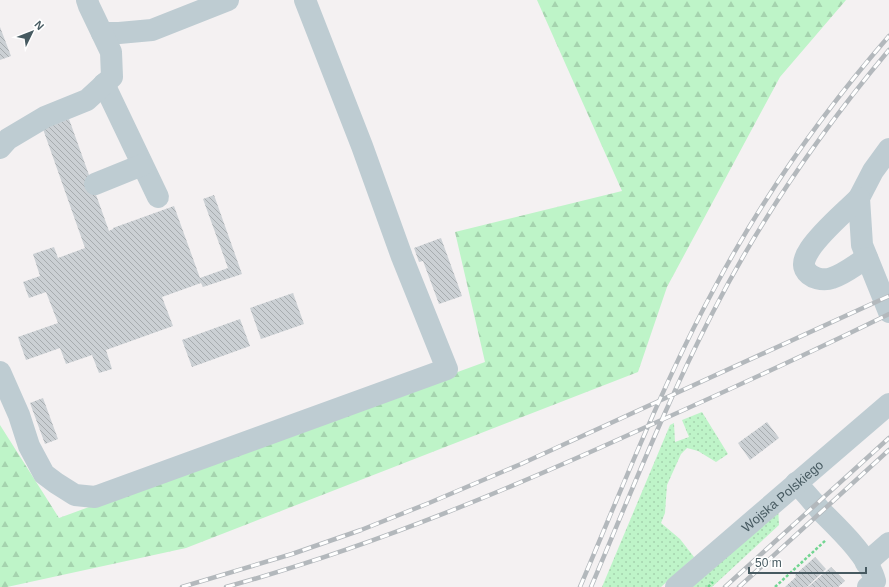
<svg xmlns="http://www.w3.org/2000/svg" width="889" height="587" font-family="Arial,sans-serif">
  <defs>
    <pattern id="green-dots" width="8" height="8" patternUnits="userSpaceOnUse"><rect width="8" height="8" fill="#bef4c8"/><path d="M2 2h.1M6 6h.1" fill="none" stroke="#a5d3ae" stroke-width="1.8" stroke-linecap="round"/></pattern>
    <pattern id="forest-firs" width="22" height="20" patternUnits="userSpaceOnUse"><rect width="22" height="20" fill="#bef4c8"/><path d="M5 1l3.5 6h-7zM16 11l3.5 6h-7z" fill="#a5d3ae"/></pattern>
    <pattern id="building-back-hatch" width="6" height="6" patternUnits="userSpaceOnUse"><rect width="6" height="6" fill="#cbd0d4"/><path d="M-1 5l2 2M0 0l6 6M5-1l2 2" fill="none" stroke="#a7acaf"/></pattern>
  </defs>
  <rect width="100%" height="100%" fill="#f4f1f2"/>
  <path fill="url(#green-dots)" d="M702 412 728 454 716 462 698 451 687 448 681 454 667 485 665 513 661 523 680 539 694 557 661 587H602L670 425 674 423 675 442 689 437 682 420Z
    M778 506 779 525 712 587H690Z"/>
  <path fill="url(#forest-firs)" d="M537 0H846L780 77 667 287 638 372 186 548 7 587H0V425L59 518 485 362 455 232 622 191Z"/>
  <path fill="url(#building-back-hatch)" d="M0 27 11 56 0 60Z
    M69 119 109 231 113 229V228L174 206 200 278 228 268 203 199 214 195 242 274 203 287 201 283 162 297 173 326 106 350 112 369 99 373 92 355 66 364 60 348 26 360 18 337 58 323 46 292 29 298 23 282 40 276 33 254 54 247 58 258 85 248 43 129Z
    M441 238 462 296 439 304 423 261 419 262 414 248Z
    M293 293 304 324 261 339 250 308Z
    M240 319 250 346 192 367 182 340Z
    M43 398 58 439 45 444 30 403Z
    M767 422 779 438 750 460 738 443Z
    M815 557 826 569 807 587H785L796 577 795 575Z
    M831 567 845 581 838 587H808Z"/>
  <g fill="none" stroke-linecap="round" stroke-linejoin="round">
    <path stroke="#72d591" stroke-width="2.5" stroke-dasharray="3 2" stroke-linecap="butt" d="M708 587 713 582
      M775 587 826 540"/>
    <g stroke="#beccd2" stroke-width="22">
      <path d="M102 33H119L152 30 228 0"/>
      <path d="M104 84 158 197"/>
      <path d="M0 148 8 139 45 117 87 100 112 77 111 52 89 6 87 0"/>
      <path d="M889 149 873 171 859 198 862 245 889 312"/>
      <path d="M95 184 142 165"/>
      <path d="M859 198C843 214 823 230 810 249 806 255 802 263 805 269 810 279 824 281 832 278 845 274 856 264 867 258"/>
      <path d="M0 372 19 415 29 446 44 474 56 483 75 495 95 497 447 369 402 257 362 146 305 0"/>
      <path d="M796 483C805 492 813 502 821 511 839 529 869 557 875 581L868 587"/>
      <path d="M866 563 889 543"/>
      <path id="s1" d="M676 587 889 404"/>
    </g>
    <g stroke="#b3b8bc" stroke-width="4.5">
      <path id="rail" d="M182 587 292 554 361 530 429 503 521 464 889 296
        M226 587C375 546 517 486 657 422 735 387 812 352 889 314
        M580 587C623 486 663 383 715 287 763 197 822 113 889 36
        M591 587C630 495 667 401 713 312 761 218 821 131 889 50
        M725 587 889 438
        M739 587 889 450"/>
    </g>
    <use href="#rail" stroke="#fff" stroke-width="3" stroke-dasharray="9" stroke-linecap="butt"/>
  </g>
  <g text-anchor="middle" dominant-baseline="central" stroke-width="3" stroke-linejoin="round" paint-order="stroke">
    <g font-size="13" fill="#475a61" stroke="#fff">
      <text stroke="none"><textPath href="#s1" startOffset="140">Wojska Polskiego</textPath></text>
    </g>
  </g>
  <g transform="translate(32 32) rotate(47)" stroke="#ffffff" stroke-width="3" paint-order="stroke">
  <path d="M0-3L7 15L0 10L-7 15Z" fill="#475a61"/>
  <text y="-6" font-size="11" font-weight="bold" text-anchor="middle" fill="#475a61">N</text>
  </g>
  <path d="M749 567v6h117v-6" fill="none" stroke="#475a61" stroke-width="2"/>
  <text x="755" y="567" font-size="12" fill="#475a61" stroke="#ffffff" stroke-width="3" paint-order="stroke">50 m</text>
</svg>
